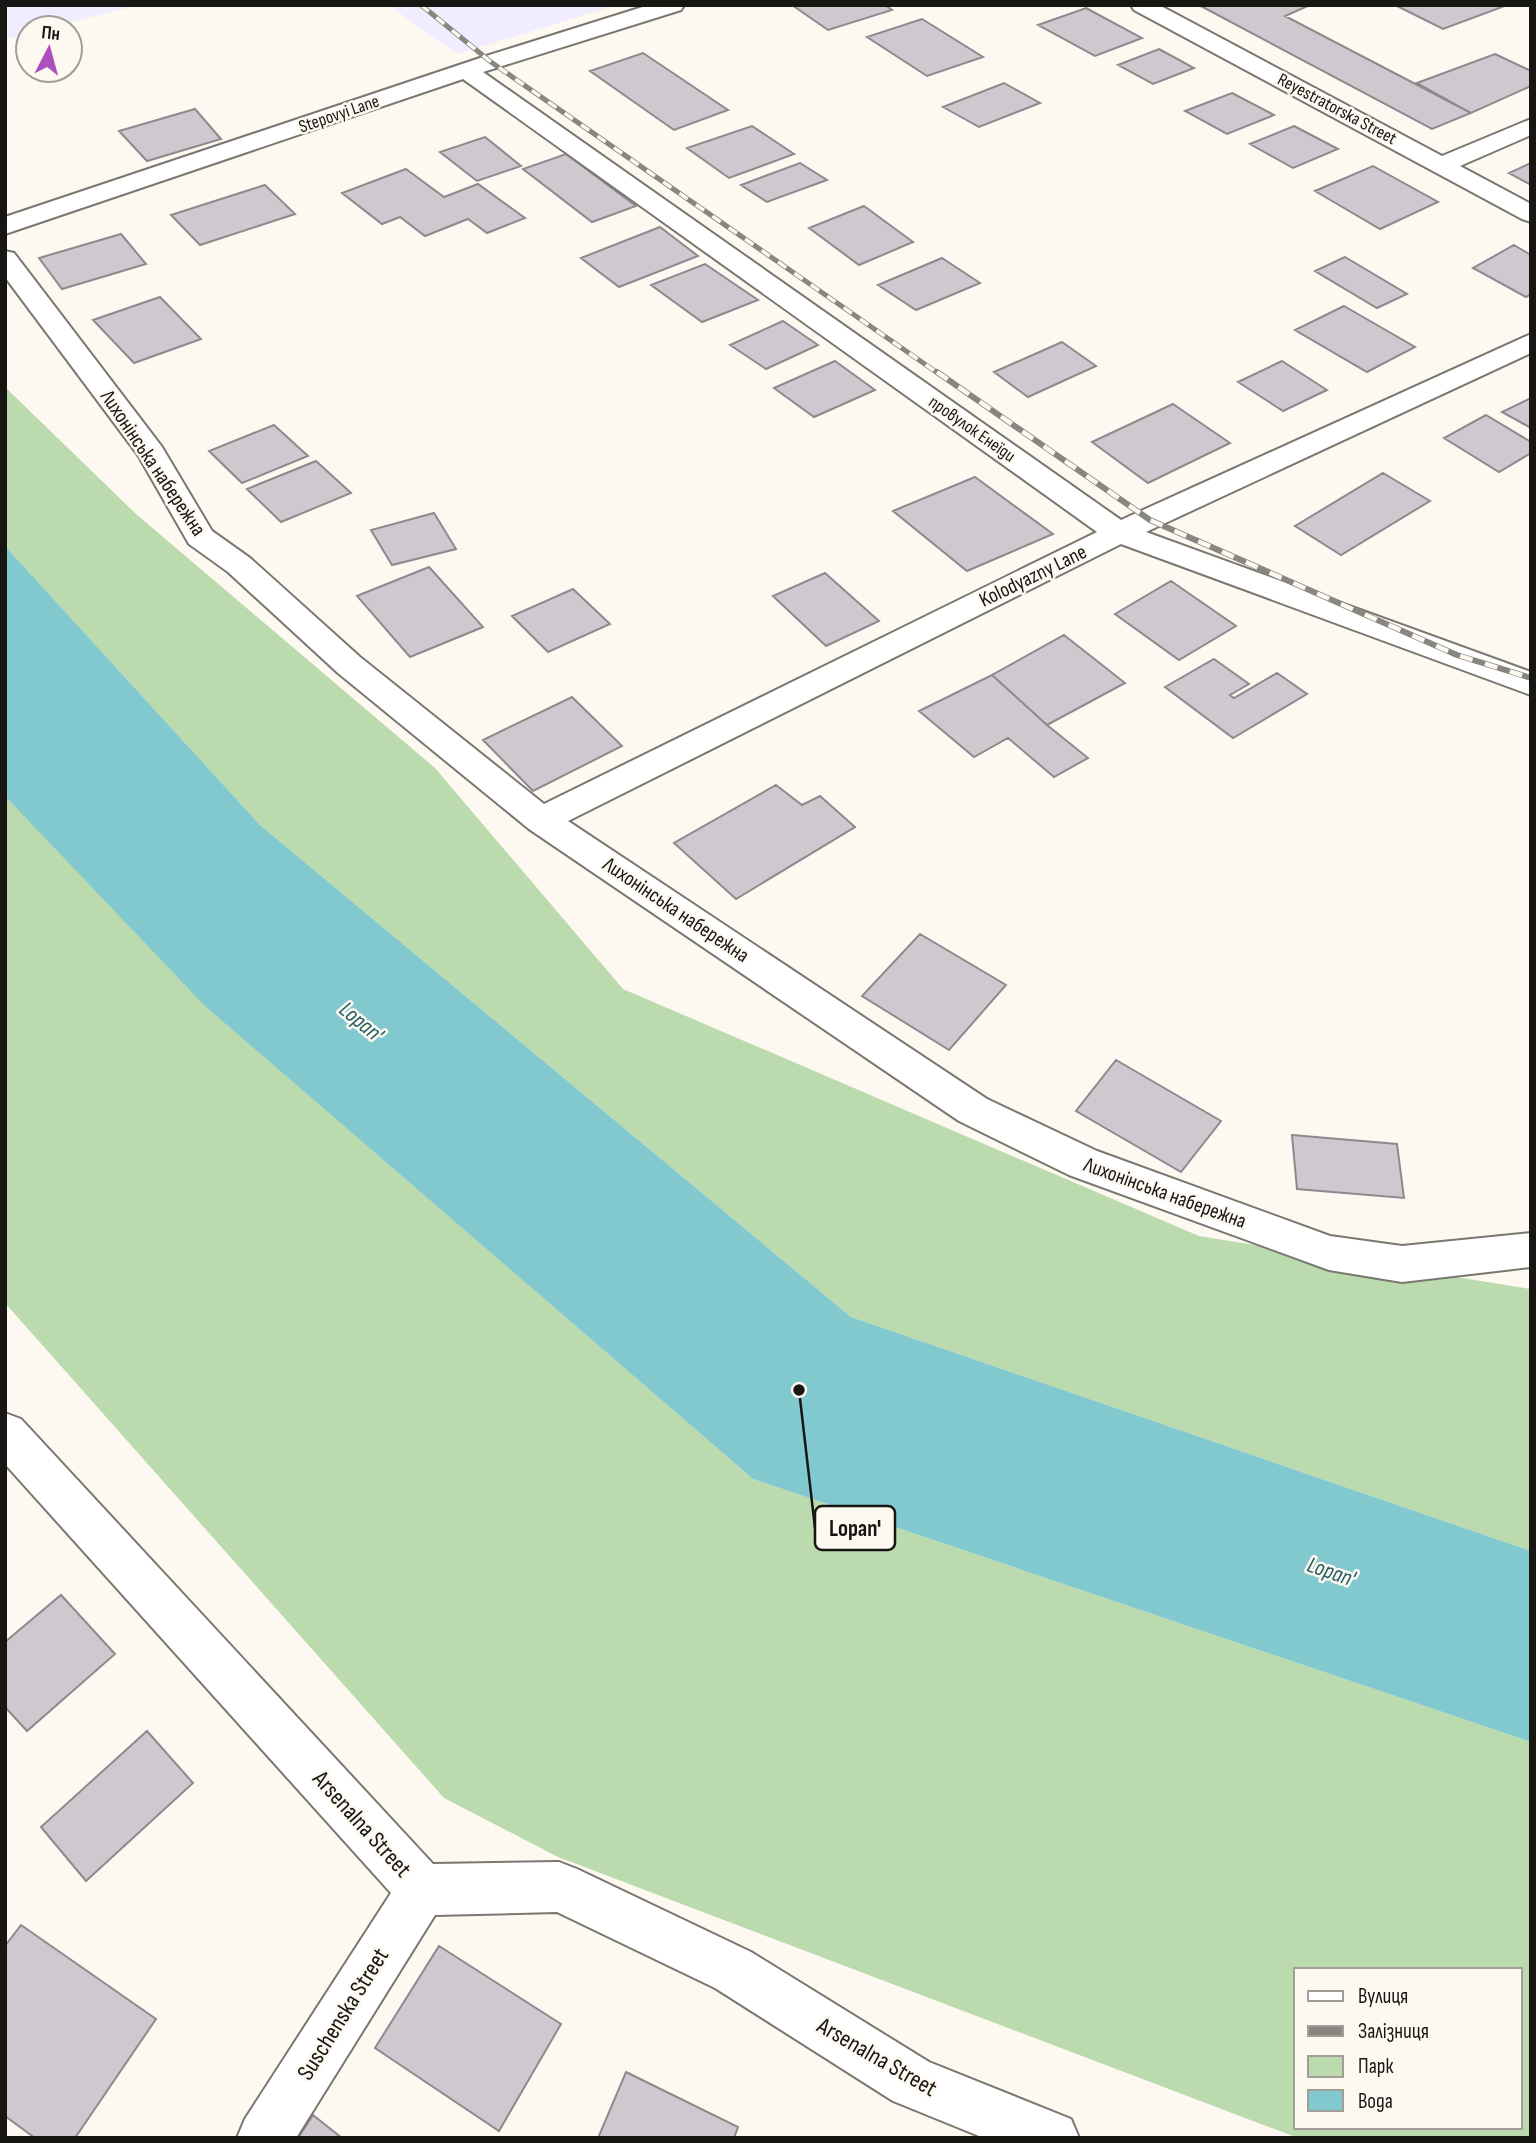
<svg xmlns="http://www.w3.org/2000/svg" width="1536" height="2143" font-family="'Sofia Sans Condensed',sans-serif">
  <rect width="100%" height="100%" fill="#fdf9f1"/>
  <path fill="#f0edff" d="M5 5H139L50 28H28V34L5 39Z
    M388 5H617L457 54Z"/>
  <path fill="#bbdaae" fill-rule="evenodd" d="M5 387 136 514 435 768 623 989 1199 1236 1531 1289V1551L851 1317 260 825 5 546Z
    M5 793 245 1040 753 1479 1531 1742V2138H1298L558 1857 444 1798 5 1303ZM1296 1970H1520V2127H1296Z"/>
  <path fill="#81c9cf" d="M5 546 260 825 851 1317 1531 1551V1742L753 1479 204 1005 5 796Z"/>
  <path fill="#cfc8cf" stroke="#8f888e" stroke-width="2" d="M792 5H885L892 10 828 30Z
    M1199 5H1310L1285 16 1471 113 1432 129Z
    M1395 5H1499L1502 7 1443 29Z
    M1086 8 1142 38 1095 56 1038 25Z
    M922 19 983 57 927 76 867 37Z
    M1159 49 1194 68 1153 84 1118 65Z
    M643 53 728 110 674 130 590 71Z
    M1495 54 1531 71V86L1471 113 1417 83Z
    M1004 83 1040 103 979 127 943 107Z
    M1232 93 1274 115 1227 134 1185 111Z
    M195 109 221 139 147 161 119 131Z
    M752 126 794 154 729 178 687 148Z
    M1294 126 1338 149 1293 168 1250 144Z
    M485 137 521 166 477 181 440 152Z
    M566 154 636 206 592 222 523 169Z
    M800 163 827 180 767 202 741 185Z
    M1531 163V185L1509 173Z
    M1373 166 1438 202 1380 229 1315 191Z
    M406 169 444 197 478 184 525 218 487 233 468 219 425 236 400 217 382 224 342 193Z
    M265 185 295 214 200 245 171 215Z
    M864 206 913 242 859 265 809 228Z
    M660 227 698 256 619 287 581 258Z
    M121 234 146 264 62 289 39 258Z
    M1514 245 1531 255V294L1526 297 1473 268Z
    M1345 257 1407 294 1377 308 1315 271Z
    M942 258 980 283 916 310 878 285Z
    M705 264 758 300 702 322 651 285Z
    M160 297 201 339 134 363 93 320Z
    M1344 306 1415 347 1367 372 1295 330Z
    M783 321 818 345 766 369 730 345Z
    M1062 342 1096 366 1028 397 994 372Z
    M835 361 875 390 814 417 774 388Z
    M1282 361 1327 390 1283 411 1238 382Z
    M1531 398V428L1502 412Z
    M1173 404 1230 443 1148 483 1092 442Z
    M1486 415 1531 442V453L1499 472 1444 438Z
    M274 425 308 456 242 483 209 451Z
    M316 461 351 493 281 522 247 489Z
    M1383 473 1430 501 1341 555 1295 526Z
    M975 477 1053 534 967 571 893 511Z
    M434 513 456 549 392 565 371 530Z
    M429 567 483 627 410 657 357 596Z
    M825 573 879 621 826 646 773 596Z
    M1171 581 1236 626 1179 660 1115 614Z
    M573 589 610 624 548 652 512 616Z
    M1064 635 1125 683 1047 725 992 675Z
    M1214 659 1249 684 1230 695 1234 698 1277 673 1307 694 1233 738 1165 687Z
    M992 675 1047 725 1088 758 1054 777 1008 738 974 757 919 711Z
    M572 697 622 746 533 791 483 740Z
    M776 785 802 805 820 796 855 827 736 899 674 843Z
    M920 934 1006 985 949 1050 862 996Z
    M1116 1060 1221 1121 1181 1172 1076 1111Z
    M1292 1135 1397 1144 1404 1198 1297 1189Z
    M61 1595 115 1654 27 1731 5 1707V1642Z
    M147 1731 193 1783 86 1881 41 1827Z
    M21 1925 156 2019 75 2138H35L5 2116V1946Z
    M439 1946 561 2024 499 2131 375 2048Z
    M626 2072 738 2127 734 2138H598Z
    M313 2115 342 2138H298Z"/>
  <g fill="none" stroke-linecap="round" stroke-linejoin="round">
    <g stroke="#7a7770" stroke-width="4">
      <path id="minor" d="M649 5H684L681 10 483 72 1121 520 1531 334V353L1146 532 1531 672V695L1121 544 568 821 987 1099 1097 1151 1330 1236 1402 1246 1531 1233V1267L1402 1282 1329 1270 1069 1175 959 1121 529 829 338 673 228 572 189 544 138 455 5 277V251L14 253 162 447 212 531 250 558 360 657 544 804 1097 532 463 79 5 234V217L483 57Z
        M1131 5H1159L1442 156 1531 119V135L1460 166 1531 204V222L1522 219 1134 10Z
        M5 1413 21 1419 433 1864 559 1862 577 1869 751 1952 929 2062 1071 2119 1079 2138H984L893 2101 715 1988 557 1912 435 1915 296 2138H237L245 2119 391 1893 5 1464Z"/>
    </g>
    <use href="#minor" fill="#fff" fill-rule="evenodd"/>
    <g stroke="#888680" stroke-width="5">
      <path id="rail-far1" d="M421 5 491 62 939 374"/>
    </g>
    <g stroke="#888680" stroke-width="6">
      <path id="rail" d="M937 372 1150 520 1457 655 1531 678"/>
    </g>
    <use href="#rail-far1" stroke="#fdf9f1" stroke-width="3.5" stroke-dasharray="10" stroke-linecap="butt"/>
    <use href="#rail" stroke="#fdf9f1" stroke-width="4.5" stroke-dasharray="13" stroke-linecap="butt"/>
  </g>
  <g text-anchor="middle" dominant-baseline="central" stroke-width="5" stroke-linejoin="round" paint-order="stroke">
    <g font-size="18" fill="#171613" stroke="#fdf9f1">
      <text transform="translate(1337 109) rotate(28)">Reyestratorska Street</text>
      <text transform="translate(339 114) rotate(-19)">Stepovyi Lane</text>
      <text transform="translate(972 429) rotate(35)">провулок Енеїди</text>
    </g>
    <g font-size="21" fill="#171613" stroke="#fdf9f1">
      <text transform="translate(153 463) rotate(56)">Лихонінська набережна</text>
      <text transform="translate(1033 576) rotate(-26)">Kolodyazny Lane</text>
      <text transform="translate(676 910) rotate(34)">Лихонінська набережна</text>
      <text transform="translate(1165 1193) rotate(20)">Лихонінська набережна</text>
    </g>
    <g font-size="23" font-style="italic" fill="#215e63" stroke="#fdf9f1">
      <text transform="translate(361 1022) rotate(40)">Lopan'</text>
      <text transform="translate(1331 1572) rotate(19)">Lopan'</text>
    </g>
    <g font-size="24" fill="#171613" stroke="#fdf9f1">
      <text transform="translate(362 1824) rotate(48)">Arsenalna Street</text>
      <text transform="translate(343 2014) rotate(-58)">Suschenska Street</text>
      <text transform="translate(877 2057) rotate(30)">Arsenalna Street</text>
    </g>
  </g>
  <path fill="none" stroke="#171613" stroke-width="2.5" d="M799 1390L815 1528"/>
  <circle fill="#171613" stroke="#fdf9f1" stroke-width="2.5" cx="799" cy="1390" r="7"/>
  <rect fill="#fdf9f1" stroke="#171613" stroke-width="2.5" x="815" y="1506" width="80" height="44" rx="7"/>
  <g font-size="23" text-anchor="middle" font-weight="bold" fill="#171613">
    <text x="855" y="1536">Lopan'</text>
  </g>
  <rect width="1536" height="2143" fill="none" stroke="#171613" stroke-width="14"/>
  <rect x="1294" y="1968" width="228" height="161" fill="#fdf9f1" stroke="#a19e98" stroke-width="2"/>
  <rect x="1308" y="1991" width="35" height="10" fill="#ffffff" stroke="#a19e98" stroke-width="2"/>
  <text x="1358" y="2003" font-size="21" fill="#171613">Вулиця</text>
  <rect x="1308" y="2026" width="35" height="10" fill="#888680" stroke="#a19e98" stroke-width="2"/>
  <text x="1358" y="2038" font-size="21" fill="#171613">Залізниця</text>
  <rect x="1308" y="2056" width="35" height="21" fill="#bbdaae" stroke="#a19e98" stroke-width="2"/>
  <text x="1358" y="2073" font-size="21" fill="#171613">Парк</text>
  <rect x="1308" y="2090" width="35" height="21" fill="#81c9cf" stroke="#a19e98" stroke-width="2"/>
  <text x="1358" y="2108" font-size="21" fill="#171613">Вода</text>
  <g transform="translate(49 49) rotate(6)"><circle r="33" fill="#fdf9f1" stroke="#a19e98" stroke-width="2"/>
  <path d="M0-5L12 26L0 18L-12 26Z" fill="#ab50bc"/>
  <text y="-10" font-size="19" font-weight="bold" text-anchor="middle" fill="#171613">Пн</text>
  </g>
</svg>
